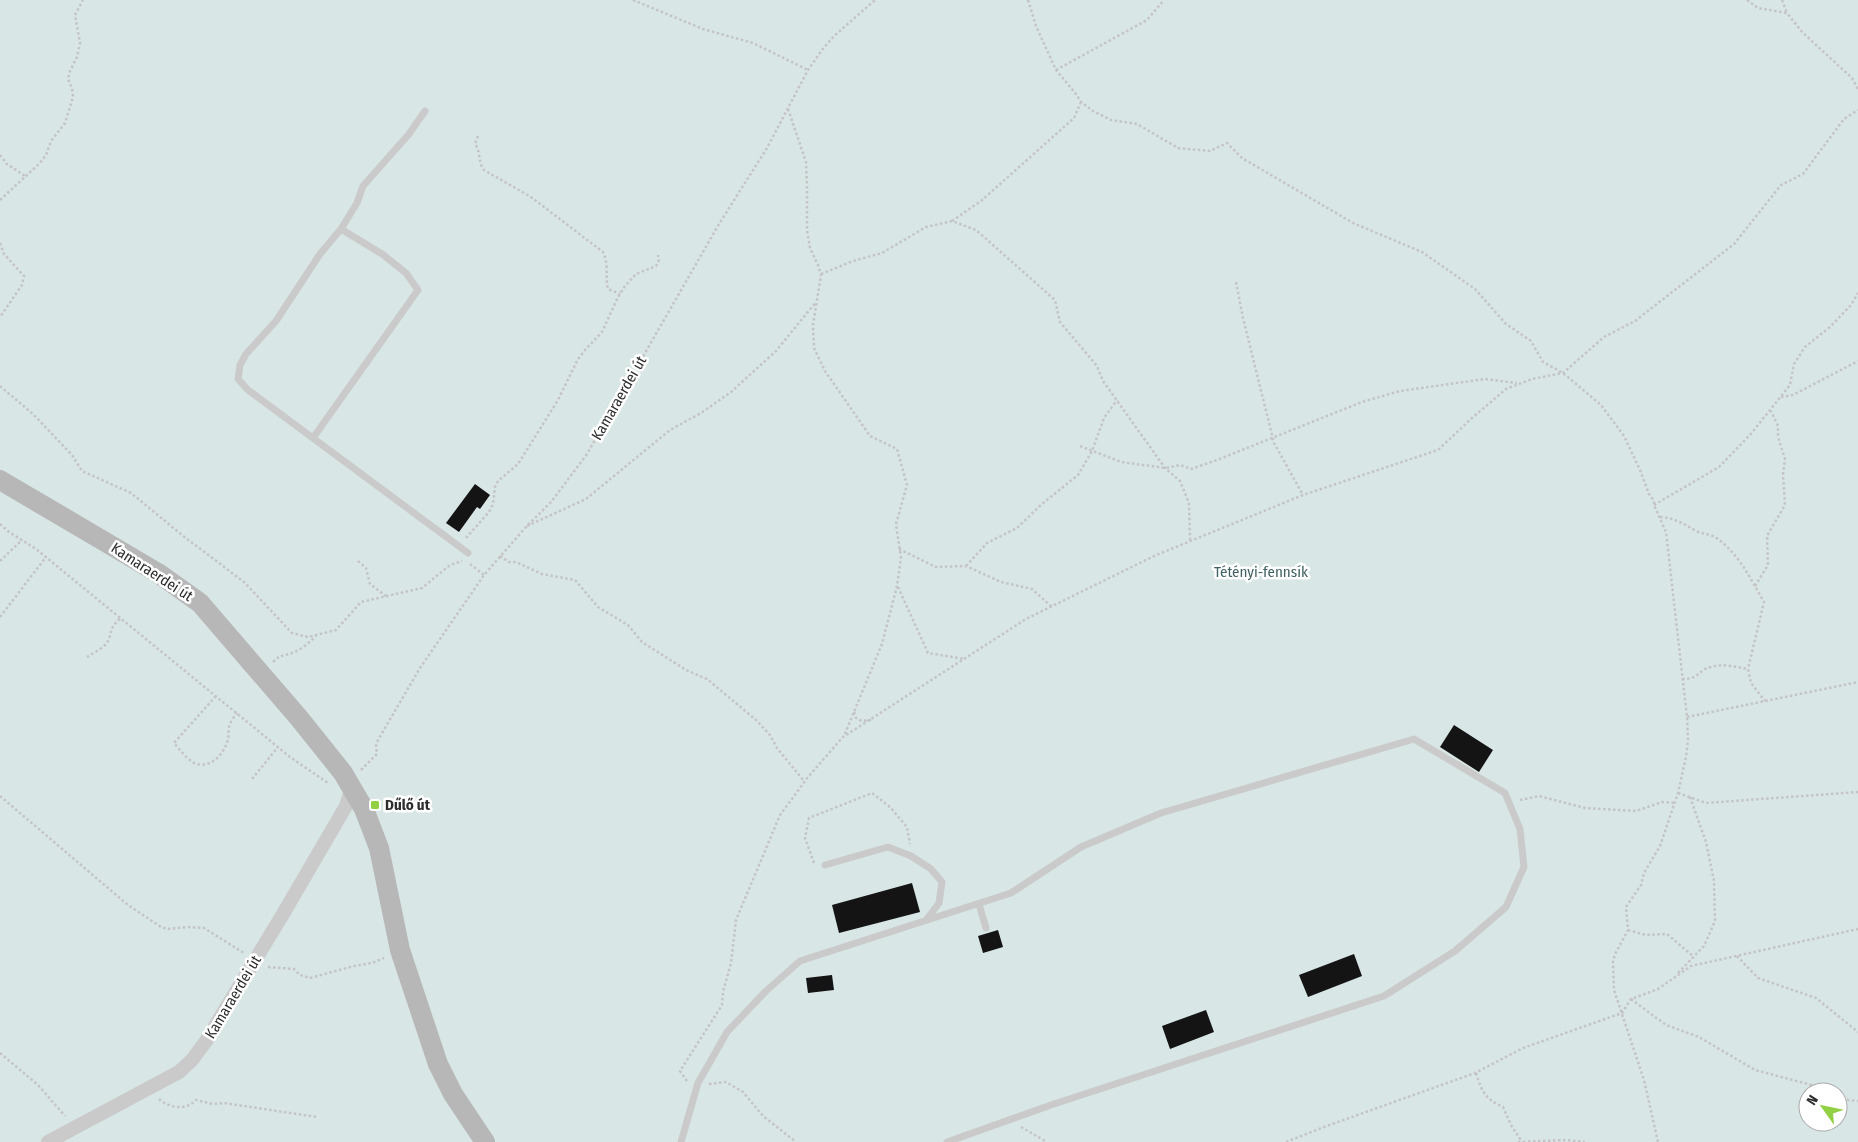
<svg xmlns="http://www.w3.org/2000/svg" width="1858" height="1142" font-family="'Fira Sans Condensed',sans-serif">
  <rect width="100%" height="100%" fill="#fff"/>
  <path fill="#d9e6e6" fill-rule="evenodd" d="M0 0H1858V1142H0ZM1808 1092H1838V1122H1808Z"/>
  <path fill="#141414" d="M475 484 490 495 480 509 477 507 459 532 446 523Z
    M1454 725 1493 750 1479 772 1440 747Z
    M912 883 920 912 839 933 832 905Z
    M998 930 1003 947 983 953 978 936Z
    M1354 954 1362 976 1308 997 1299 975Z
    M832 975 834 990 808 993 806 978Z
    M1206 1010 1214 1032 1170 1049 1162 1026Z"/>
  <g fill="none" stroke-linecap="round" stroke-linejoin="round">
    <path stroke="#c4c4c4" stroke-width="2.5" stroke-dasharray="2.5 2.5" stroke-linecap="butt" d="M633 0 703 29 753 43 808 70
      M1028 0 1036 26 1056 70 1076 94 1081 102 1093 111 1111 120 1137 124 1178 148 1210 151 1227 143 1242 158 1353 223 1422 252 1475 289 1506 324 1531 341 1543 362 1563 373 1601 405 1624 436 1640 470 1649 494 1654 501V505L1666 532 1687 717 1688 740 1686 757 1678 793 1660 846 1644 873 1641 885 1626 907 1628 930 1615 954 1613 962 1614 990 1644 1080 1658 1142
      M1747 0 1758 8 1787 13 1802 32 1852 78 1858 89
      M1782 0 1787 13
      M1056 70 1147 20 1164 0
      M788 109 806 162 807 187V230L810 248 818 265 821 275 813 325 814 348 825 371 870 436 897 449 907 485 896 524 901 558 897 586 882 644 844 736
      M478 136 475 144C481 152 478 163 484 170L531 197 603 252C609 265 605 276 608 289L620 294
      M0 155 7 164 25 176
      M0 200 40 163 46 155 51 141 65 123 73 97 72 88 68 79 70 71 77 57 80 43 75 15 83 0
      M952 221 981 201 1074 118 1081 102
      M0 243 4 254 24 276 22 285 0 317
      M821 274 853 261 882 253 926 227 952 221 976 230 1055 300 1060 322 1097 366 1103 381 1165 468 1180 481 1189 503 1190 541
      M1236 282 1243 318 1274 443 1303 495
      M0 386 33 414 72 455 82 471 131 493 182 535 244 582 292 633 308 637 336 630 361 602 422 588 450 565 462 561
      M1781 397 1793 395 1858 361
      M1080 446 1121 462 1165 468 1180 465 1191 469 1217 460 1362 402 1400 391 1485 379 1517 383
      M1654 505 1719 467 1750 435 1790 385 1794 364 1805 347 1830 327 1851 305 1858 293
      M1660 517C1675 518 1684 524 1696 531 1702 534 1709 534 1715 537 1738 552 1750 578 1764 602L1748 669
      M0 524 9 532 36 549 290 757 328 783
      M527 526 586 499 670 430 701 413 731 392 776 351 816 302
      M466 538 489 512 493 504 495 487 498 481 518 464 558 400 578 359 585 350 602 332 618 297 625 286 636 274 656 266 659 260 658 255
      M899 549 936 567 966 566 1001 582 1032 589 1052 607
      M500 556 509 562H516L542 574 575 580 598 607 628 625 642 642 686 670 707 679 756 720 770 735 777 748 804 781
      M0 561 22 540
      M358 561 366 568 370 584 386 596
      M470 564 484 575
      M966 566 987 543 1017 528 1042 504 1078 475 1092 451 1104 418 1117 400
      M1755 586 1768 565 1767 536 1785 505 1783 474 1785 459 1778 437V426L1771 411
      M898 587 928 653 965 659
      M0 617 46 557
      M87 657C93 653 102 649 107 643 113 632 108 629 120 619
      M273 662C279 655 284 656 292 653 301 650 310 642 316 636
      M1682 679C1701 679 1697 670 1711 667 1723 663 1736 667 1748 669L1751 683 1765 701
      M216 696 174 743C180 750 186 758 194 763 211 770 225 753 228 739 229 735 228 731 229 727 230 722 234 717 237 713
      M854 712 856 718 862 721 871 720
      M1687 717 1858 682
      M361 770 377 754 376 746 378 740 420 668 484 575 526 527 551 502 587 454 719 224 767 148 808 70 822 50 834 36 875 0
      M252 779 278 747
      M1678 793 1706 803 1858 792
      M0 796 128 905 161 927 168 929 189 927 204 928 244 953
      M1520 800 1539 796 1585 808 1636 811 1662 802 1675 803
      M814 863 805 838 809 818 872 793 890 807 907 827 910 844
      M1628 930 1646 935 1667 934 1694 957
      M1737 956 1758 978 1816 998 1858 1032
      M268 967 294 969 300 975 310 978 354 966 372 963 384 958
      M1678 973 1704 946 1715 921 1714 881 1706 842 1690 797
      M1631 999 1666 1025 1699 1037 1755 1070 1819 1087 1830 1092
      M0 1053 38 1085 65 1116
      M1476 1073C1482 1092 1485 1099 1503 1107L1511 1125 1522 1142
      M687 1081 680 1071 722 1005 723 992 731 963 736 920 780 815 808 777 843 737 1026 619 1154 556 1303 495 1438 450 1472 418 1506 389 1532 379 1563 373 1604 337 1635 321 1734 244 1781 185 1803 174 1844 119 1858 110
      M709 1084 726 1082 743 1092 763 1116 796 1142
      M1838 1095 1848 1100 1858 1101
      M159 1099C169 1108 186 1111 196 1100L213 1104 224 1103 317 1117
      M1021 1127 1047 1142
      M1286 1142 1324 1127 1475 1073 1523 1048 1622 1013 1631 999 1658 989 1691 966 1858 929
      M1518 1142 1566 1140 1585 1142"/>
    <path stroke="#cacaca" stroke-width="7" d="M425 111 409 134 363 186 357 203 341 229 320 254 276 321 246 354 240 365 238 379 248 390 468 553
      M313 438 418 290 406 273 382 254 341 229
      M825 865 888 847 911 856 931 869 942 882 939 903 927 919
      M979 904 986 928
      M681 1142 698 1083 727 1032 766 991 800 961 1011 893 1081 847 1161 813 1414 739 1505 793 1520 829 1524 867 1506 907 1455 951 1384 996 1051 1105 947 1142"/>
    <path stroke="#cacaca" stroke-width="14" d="M48 1142 179 1072 192 1060 206 1041 283 914 346 806 352 788"/>
    <path stroke="#b7b7b7" stroke-width="20" d="M0 480 158 573 200 603 299 718 343 773 364 809 379 848 400 950 438 1064 453 1094 485 1142"/>
  </g>
  <rect fill="#91d043" stroke="#fff" stroke-width="2" x="370" y="800" width="10" height="10" rx="2.5"/>
  <g text-anchor="middle" dominant-baseline="central" stroke-width="5" stroke-linejoin="round" paint-order="stroke">
    <g font-size="15" fill="#2d2d2d" stroke="#fff">
      <text transform="translate(619 398) rotate(-60)">Kamaraerdei út</text>
      <text transform="translate(152 572) rotate(33)">Kamaraerdei út</text>
      <text transform="translate(233 997) rotate(-59)">Kamaraerdei út</text>
    </g>
    <g font-size="15" fill="#406163" stroke="#fff">
      <text x="1261" y="572">Tétényi-fennsík</text>
    </g>
    <g font-size="15" font-weight="bold" fill="#2d2d2d" stroke="#fff" text-anchor="start">
      <text x="385" y="805">Dűlő út</text>
    </g>
  </g>
  <g transform="translate(1823 1107) rotate(303)"><circle r="24" fill="#ffffff" stroke="#ababab"/>
  <path d="M0-4L9 19L0 12L-9 19Z" fill="#91d043"/>
  <text y="-8" font-size="14" font-weight="bold" text-anchor="middle" fill="#2d2d2d">N</text>
  </g>
</svg>
